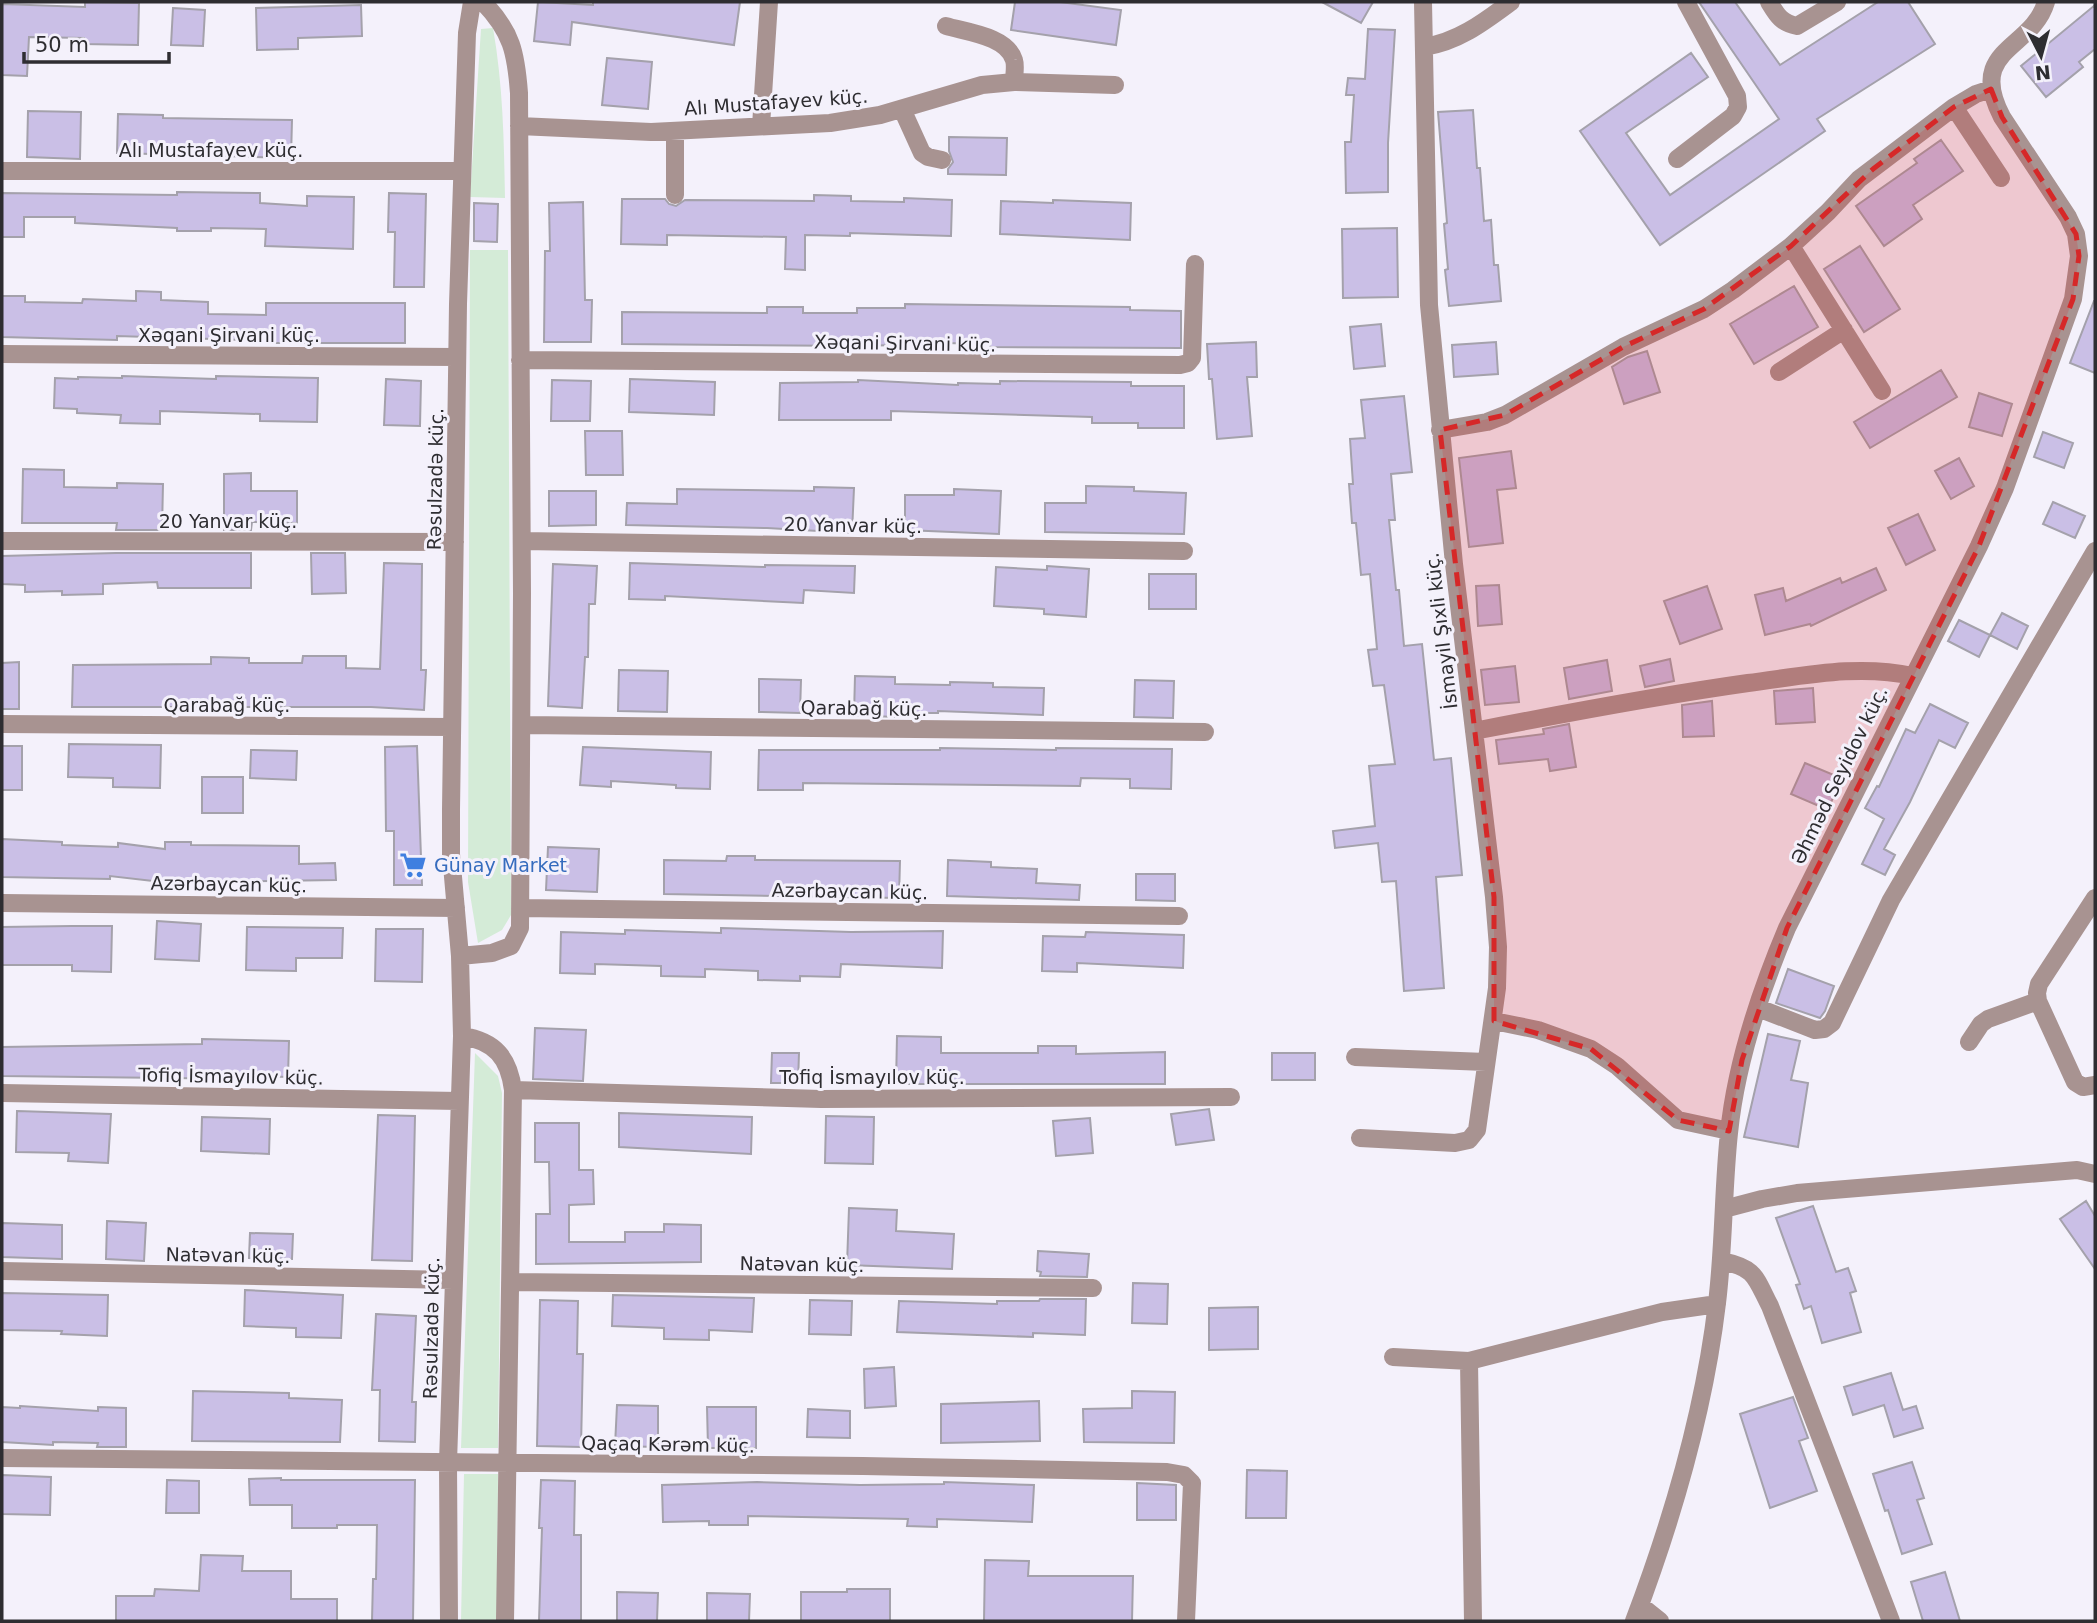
<svg xmlns="http://www.w3.org/2000/svg" width="2097" height="1623" font-family="'DejaVu Sans',sans-serif">
  <rect width="100%" height="100%" fill="#f4f1fb"/>
  <path fill="#d4ebd7" d="M493 28C503 85 504 140 505 198L470 197 481 29Z
    M470 250H508L511 915 502 930 478 943 468 882Z
    M475 1053 498 1076 502 1093 498 1448H461Z
    M464 1474H498L497 1621H461Z"/>
  <path fill="#cabfe6" stroke="#a4a1ab" stroke-width="2" d="M85 2 139 3 138 45 84 44V38L29 37 27 76 2 75V4L85 7Z
    M538 2 593 5V2H740L734 45 572 22 570 45 534 41Z
    M1015 2H1060L1121 10 1116 45 1011 30Z
    M1322 2H1373L1361 23Z
    M1699 2H1735L1780 65 1878 2H1908L1935 44 1817 119 1825 131 1660 245 1580 131 1691 53 1708 77 1626 133 1670 195 1779 119Z
    M361 5 362 36 298 38V49L257 50 256 8Z
    M2095 5V49L2079 62 2083 67 2046 97 2021 66Z
    M173 8 205 10 203 46 171 45Z
    M1368 29 1395 30 1388 143V192L1346 193 1345 142H1351L1354 95H1346L1348 78 1365 79Z
    M607 58 652 62 648 109 602 105Z
    M1473 110 1477 168H1480L1484 221 1491 220 1494 265H1498L1501 301 1449 306 1445 270 1448 269 1444 224 1447 223 1438 112Z
    M28 111 81 112 80 159 27 157Z
    M118 114 163 115V118L292 120 291 158 117 153Z
    M949 137 1007 138 1006 175 948 174V169L953 162 949 151Z
    M1941 140 1963 171 1913 205 1922 219 1884 246 1856 206 1917 163 1914 159Z
    M177 192 260 193V203L307 206V196L354 197 353 249 265 246 266 229 211 228V231H177V228L75 223V217H24V237H2V193L177 195Z
    M389 193 426 194 424 287H394L395 232H388Z
    M814 195 851 196V201L904 202V198L952 200 951 236 850 233V236L805 235V270L785 269 786 237 667 235V245L621 244 622 199H665L669 204 676 206 685 200 814 201Z
    M1053 200 1131 203 1130 240 1000 234 1001 201 1053 203Z
    M583 202 585 300H592L591 342H544L545 251H550L549 203Z
    M474 203 498 204 497 242 474 241Z
    M1397 228 1398 297 1343 298 1342 229Z
    M1860 246 1900 309 1864 332 1824 269Z
    M1794 286 1818 327 1754 364 1730 324Z
    M136 291 161 292V300L208 302V314L266 315V303H405V343H266V341L213 339 117 336V340L2 337V296H25V302L82 303 83 299 136 301Z
    M2094 301H2095V373L2070 363Z
    M905 304 1130 307V310L1181 311V348L990 347V344L897 342V345L857 346 622 344V312L767 313V307H803V313H857V308H905Z
    M1381 324 1385 366 1354 369 1350 327Z
    M1256 342 1257 377H1247L1252 436 1217 439 1212 379H1209L1207 344Z
    M1496 342 1498 374 1454 377 1452 345Z
    M1647 351 1660 392 1624 404 1612 367 1628 357Z
    M1941 370 1957 397 1870 448 1854 422Z
    M122 376 216 379V376L318 378 317 422 260 421V414L160 411V424L120 423 121 415 77 413V409L54 408 55 378 78 379V377L122 378Z
    M386 379 421 381 420 426 384 425Z
    M630 379 715 382 714 415 629 412Z
    M552 380 591 381 590 421H551Z
    M858 380 958 385V383L1000 384V381L1131 382V386H1184V428H1138V423H1092V417L891 411V420H779L780 383 858 382Z
    M1979 393 2012 404 2002 436 1969 427Z
    M1404 396 1412 472 1391 474 1395 520H1389L1396 590H1399L1404 646 1422 644 1434 760 1451 758 1462 875 1436 877 1444 988 1404 991 1396 881 1382 882 1378 843 1335 848 1333 831 1375 826 1369 766 1395 764 1384 685 1373 686 1368 650 1377 649 1370 574 1361 575 1356 523H1352L1349 484H1353L1350 439 1365 438 1361 400Z
    M585 431H622L623 475H586Z
    M2043 432 2073 443 2064 468 2034 457Z
    M1511 451 1516 488 1497 490 1503 543 1469 547 1459 458Z
    M1959 458 1974 486 1951 499 1935 471Z
    M23 469 64 470V487L117 488V483L163 484 162 530H116L117 523H22Z
    M251 473V491H297V523L252 522 251 530H224V474Z
    M1086 486 1134 487V491L1186 493 1184 534 1045 532V503H1086Z
    M814 487 854 488 852 533 767 528 626 525 627 503 677 504V489L814 491Z
    M954 489 1001 491 999 534 905 530V495H954Z
    M549 491H596V525L549 526Z
    M2053 502 2085 516 2075 538 2043 524Z
    M1918 514 1935 550 1906 565 1888 528Z
    M116 553H251V588H158L157 582 103 584V594L62 595V591L25 592V585L2 584V556Z
    M311 553H345L346 593 312 594Z
    M384 563 422 564 421 670H426L424 710 371 707H72L73 665 211 664V657L249 658V663H302L303 656H346V668L380 669Z
    M630 563 765 567V565L855 566 854 593 804 590 803 603 665 596V600L629 599Z
    M553 564 597 566 595 604H589L588 657H585L582 708 548 706Z
    M1047 566 1089 569 1086 617 1044 614V609L994 606 996 567 1047 570Z
    M1876 568 1886 590 1811 626 1810 624 1765 635 1755 595 1783 588 1786 601 1840 578 1842 583Z
    M1149 574H1196V609H1149Z
    M1499 585 1502 624 1478 626 1476 586Z
    M1707 586 1722 629 1680 644 1664 601Z
    M2002 613 2028 626 2017 649 1990 635Z
    M1959 620 1990 635 1979 657 1948 641Z
    M1670 659 1674 681 1645 687 1640 666Z
    M1607 660 1612 691 1569 699 1564 668Z
    M19 662V709H2V663Z
    M1515 666 1519 702 1485 705 1481 670Z
    M619 670 668 671 667 712 618 711Z
    M855 676 895 677V684L950 685V682L993 683V687L1044 688 1043 715 938 711V713H894V717L854 715Z
    M759 679 801 680 800 713 759 712Z
    M1135 680 1174 681 1173 718 1134 717Z
    M1813 688 1815 722 1776 724 1774 691Z
    M1712 701 1714 736 1683 737 1682 705Z
    M1930 704 1968 723 1955 748 1939 740 1910 802 1884 849 1895 855 1885 875 1862 864 1884 819 1865 808 1877 786 1879 787 1906 729 1915 733Z
    M1569 724 1576 767 1550 771 1548 759 1499 764 1496 740 1544 734 1543 729Z
    M69 744 161 745 160 788 113 787V778L68 777Z
    M2 746H22V790H2Z
    M417 746 422 885H394V831H386L385 747Z
    M583 747 711 752 710 789 676 788V785L611 781V787L580 785Z
    M940 748 1056 750V748L1172 749 1171 789 1130 788V779L1081 778 1080 786 803 783V790H758L759 750H940Z
    M251 750 297 751 296 780 250 778Z
    M1805 763 1841 778 1828 810 1791 794Z
    M202 777H243V813H202Z
    M2 839 62 842V845L118 847V843L165 849V842H191V845L299 846V864L335 863 336 880 206 882 153 881 110 876V879L2 877Z
    M548 847 599 849 597 892 546 890Z
    M727 856H755V860L900 861 899 898 664 894V860L726 861Z
    M948 860 991 862V867L1037 869 1036 883 1080 885 1079 900 947 896Z
    M1136 874H1175V901L1136 900Z
    M157 921 201 924 199 961 155 959Z
    M72 926H112L111 972 72 971V965H2V927Z
    M247 927 343 928 342 958H296V971L246 970Z
    M721 928 851 932 943 931 942 968 841 964 840 977 800 976V981L758 980V971L705 969V977L661 976V966L595 964V974L560 973 561 932 625 934V930L721 933Z
    M376 929H423L422 982 375 981Z
    M1086 932 1184 935 1183 968 1077 963V972L1042 971 1043 936 1085 937Z
    M1788 969 1834 986 1825 1011 1820 1018 1776 1003Z
    M535 1028 586 1030 583 1081 533 1079Z
    M1768 1034 1800 1041 1791 1080 1808 1083 1798 1147 1744 1137Z
    M897 1036 941 1037V1053H1038V1046H1076V1054L1165 1052V1084H896Z
    M202 1039 289 1041 288 1077 251 1076V1079L2 1076V1047L202 1044Z
    M772 1053H799L798 1083H771Z
    M1272 1053H1315V1080H1272Z
    M1209 1109 1214 1140 1176 1145 1171 1114Z
    M17 1111 111 1114 108 1163 68 1161 69 1153 16 1152Z
    M619 1113 752 1117 751 1154 619 1147Z
    M378 1115 415 1116 412 1261 372 1260Z
    M826 1116 874 1117 873 1164 825 1163Z
    M202 1117 270 1119 269 1154 201 1151Z
    M1090 1118 1093 1153 1056 1156 1053 1121Z
    M535 1123H579V1170H593L594 1204 569 1205V1242H625V1232H664V1224L701 1225V1262L536 1264V1214H550L549 1162H535Z
    M2086 1201 2095 1216V1269L2060 1219Z
    M1813 1206 1836 1272 1848 1268 1856 1291 1850 1293 1861 1332 1822 1343 1811 1306 1804 1309 1796 1285 1800 1284 1776 1218Z
    M849 1208 897 1210 896 1231 954 1234 952 1269 847 1265Z
    M107 1221 146 1223 144 1261 106 1259Z
    M2 1223 62 1225V1259L2 1257Z
    M250 1233 293 1234 292 1259 249 1258Z
    M1038 1251 1089 1254 1087 1277 1040 1276 1041 1272 1037 1271Z
    M1133 1283 1168 1284 1167 1324 1132 1323Z
    M245 1290 343 1295 341 1338 296 1337V1328L244 1326Z
    M2 1293 108 1295 107 1336 61 1334 62 1331 2 1330Z
    M613 1295 754 1298 752 1332 709 1330V1340L664 1339V1328L612 1326Z
    M1040 1299H1086L1085 1335 1033 1333V1337L897 1332 899 1301 997 1304V1301H1039Z
    M540 1300 578 1301 577 1354H583L581 1447 537 1446Z
    M810 1300 852 1301 851 1335 809 1334Z
    M1258 1307V1349L1209 1350V1308Z
    M376 1314 416 1316 412 1402H416L415 1442 379 1441 380 1390H372Z
    M894 1367 896 1406 865 1408 864 1369Z
    M1891 1373 1903 1410 1916 1406 1923 1428 1894 1437 1884 1405 1853 1415 1844 1387Z
    M193 1391 289 1393V1398L342 1400 340 1442 192 1441Z
    M1132 1391 1175 1392 1174 1443 1084 1442 1083 1409 1132 1408Z
    M1793 1397 1808 1438 1799 1441 1817 1491 1770 1508 1740 1414Z
    M1039 1401 1040 1441 941 1443V1404Z
    M617 1405 658 1406V1447L615 1446Z
    M20 1406 98 1411V1407L126 1408V1447H97L98 1443 53 1442V1445L2 1442V1407L20 1408Z
    M707 1407H756V1448H708Z
    M808 1409 850 1411V1438L807 1437Z
    M1912 1462 1924 1498 1917 1500 1932 1544 1902 1554 1888 1510 1885 1511 1873 1474Z
    M1247 1470 1287 1471 1286 1518H1246Z
    M2 1475 51 1477 50 1515 2 1514Z
    M281 1478V1480H415L413 1621H372L373 1579H376L377 1525H337V1528H292V1505H250L249 1479Z
    M167 1480 199 1481V1513H166Z
    M541 1480 575 1481 574 1535H581V1621H539L542 1528H539Z
    M757 1482 860 1485 944 1484V1482L1034 1485 1032 1522 937 1519V1527L907 1526 908 1519 748 1516V1525H709V1521L663 1522 662 1485Z
    M1137 1483 1176 1485V1520H1137Z
    M201 1555 243 1556 242 1571H291V1599H337V1621H116V1596H154L155 1589 199 1591Z
    M985 1560 1029 1561 1028 1576H1133L1132 1621H984Z
    M1945 1572 1960 1621H1923L1911 1582Z
    M847 1589H890V1621H801V1592H847Z
    M617 1592 658 1593 657 1621H617Z
    M707 1593 750 1594 749 1621H707Z"/>
  <g fill="none" stroke-linecap="round" stroke-linejoin="round">
    <path stroke="#a89391" stroke-width="18" d="M1769 2C1777 15 1781 23 1797 26L1837 2
      M946 26C966 32 1007 36 1014 60 1016 66 1014 75 1014 82
      M1424 47C1458 42 1484 22 1511 2
      M1954 107 2001 178
      M902 109 922 153 928 157 942 160
      M519 126 651 132 830 123 880 115 982 85 1014 82 1115 85
      M761 126 769 2
      M1677 159 1733 116 1738 107 1737 96 1686 2
      M2 171H462
      M675 195V131
      M1791 246 1882 391
      M2 354 457 357
      M520 360 1180 365 1188 363 1192 358 1195 264
      M1779 372 1844 330
      M1440 430 1487 422 1505 415 1623 347 1704 309 1733 290 1791 246 1828 212 1859 179 1954 107 1976 94 1991 89
      M2 541 455 542
      M522 541 1184 551
      M2 724 452 727
      M522 725 1205 732
      M1474 731C1566 713 1656 696 1748 683 1804 676 1857 664 1913 676
      M2095 898 2039 984 2037 993 2038 1001 2075 1082 2083 1087 2095 1085
      M2 903 456 908
      M520 908 1179 916
      M460 956 492 953 511 946 520 928 522 593 519 93C516 53 512 32 483 2
      M1758 1008 1815 1030 1824 1029 1832 1023 1891 900 2095 551
      M1494 1021 1538 1030 1591 1049 1617 1066 1678 1120 1729 1131
      M462 1036C495 1041 509 1058 513 1090L505 1621
      M1969 1042 1981 1024 1988 1019 2038 1001
      M1355 1057 1486 1062
      M513 1090 821 1099 1231 1097
      M2 1093 459 1101
      M1360 1138 1455 1143 1469 1140 1477 1130 1497 988 1498 947 1494 897 1454 564 1429 305 1423 2
      M1724 1209 1762 1199 1797 1193 2077 1170 2095 1174
      M1722 1261C1756 1268 1755 1277 1770 1306L1891 1621
      M2 1271 453 1280
      M510 1282 1093 1288
      M1393 1357 1469 1361
      M2 1458 863 1466 1167 1472 1184 1475 1192 1483 1186 1621
      M1640 1605 1660 1621
      M449 1621 448 1463 462 1036 460 956 451 854V810L458 304 467 33 472 2
      M1473 1621 1469 1361 1662 1312 1717 1304
      M1634 1621C1673 1518 1704 1413 1717 1303 1724 1246 1723 1189 1729 1133 1736 1063 1760 992 1787 928L1979 546 2005 488 2073 299 2079 256 2076 234 2068 217 2002 117C1966 48 2032 50 2046 2"/>
  </g>
  <path fill="#d62828" fill-opacity="0.2" stroke="#d62828" stroke-width="5" stroke-dasharray="14 9" stroke-linejoin="round" d="M1991 89 2002 117 2076 234 2079 256 2073 299 1979 546 1787 928 1742 1060 1729 1131 1678 1120 1591 1049 1494 1021V897L1440 430 1505 415 1623 347 1704 309 1791 246 1873 169 1954 107Z"/>
  <defs>
    <g id="supermarket-bare" transform="scale(2.1)"><path d="M-6-5.5h2.5l.6 2H6L4.5 2H-2.5L-4.4-4H-6ZM-1.5 3.2a1.3 1.3 0 1 0 .1 0ZM3 3.2a1.3 1.3 0 1 0 .1 0Z" fill="#3f7fe0" stroke="#f4f1fb" stroke-width="2.5" paint-order="stroke"/></g>
  </defs>
  <g fill-rule="evenodd">
    <use href="#supermarket-bare" x="413" y="865"/>
  </g>
  <g text-anchor="middle" dominant-baseline="central" stroke-width="6" stroke-linejoin="round" paint-order="stroke">
    <g font-size="19" fill="#2e2d31" stroke="#f4f1fb">
      <text transform="translate(776 102) rotate(-4)">Alı Mustafayev küç.</text>
      <text x="211" y="150">Alı Mustafayev küç.</text>
      <text x="229" y="335">Xəqani Şirvani küç.</text>
      <text transform="translate(905 343) rotate(1)">Xəqani Şirvani küç.</text>
      <text transform="translate(435 479) rotate(-89)">Rəsulzadə küç.</text>
      <text x="228" y="521">20 Yanvar küç.</text>
      <text transform="translate(853 525) rotate(1)">20 Yanvar küç.</text>
      <text transform="translate(1441 631) rotate(-97)">İsmayil Şıxli küç.</text>
      <text x="227" y="705">Qarabağ küç.</text>
      <text transform="translate(864 708) rotate(1)">Qarabağ küç.</text>
      <text transform="translate(1839 775) rotate(-64)">Əhməd Seyidov küç.</text>
      <text transform="translate(229 884) rotate(1)">Azərbaycan küç.</text>
      <text transform="translate(850 891) rotate(1)">Azərbaycan küç.</text>
      <text transform="translate(231 1076) rotate(1)">Tofiq İsmayılov küç.</text>
      <text x="872" y="1077">Tofiq İsmayılov küç.</text>
      <text transform="translate(228 1255) rotate(1)">Natəvan küç.</text>
      <text transform="translate(802 1264) rotate(1)">Natəvan küç.</text>
      <text transform="translate(431 1328) rotate(-89)">Rəsulzadə küç.</text>
      <text transform="translate(668 1444) rotate(1)">Qaçaq Kərəm küç.</text>
    </g>
    <g font-size="19" fill="#366cbe" stroke="#f4f1fb" text-anchor="start">
      <text x="434" y="865">Günay Market</text>
    </g>
  </g>
  <rect width="2097" height="1623" fill="none" stroke="#2e2d31" stroke-width="7"/>
  <g transform="translate(2041 56) rotate(174)" stroke="#f4f1fb" stroke-width="5" paint-order="stroke">
  <path d="M0-5L12 26L0 18L-12 26Z" fill="#2e2d31"/>
  <text y="-10" font-size="19" font-weight="bold" text-anchor="middle" fill="#2e2d31">N</text>
  </g>
  <path d="M24 52v10h145v-10" fill="none" stroke="#2e2d31" stroke-width="3.5"/>
  <text x="35" y="52" font-size="21" fill="#2e2d31" stroke="#f4f1fb" stroke-width="5" paint-order="stroke">50 m</text>
</svg>
